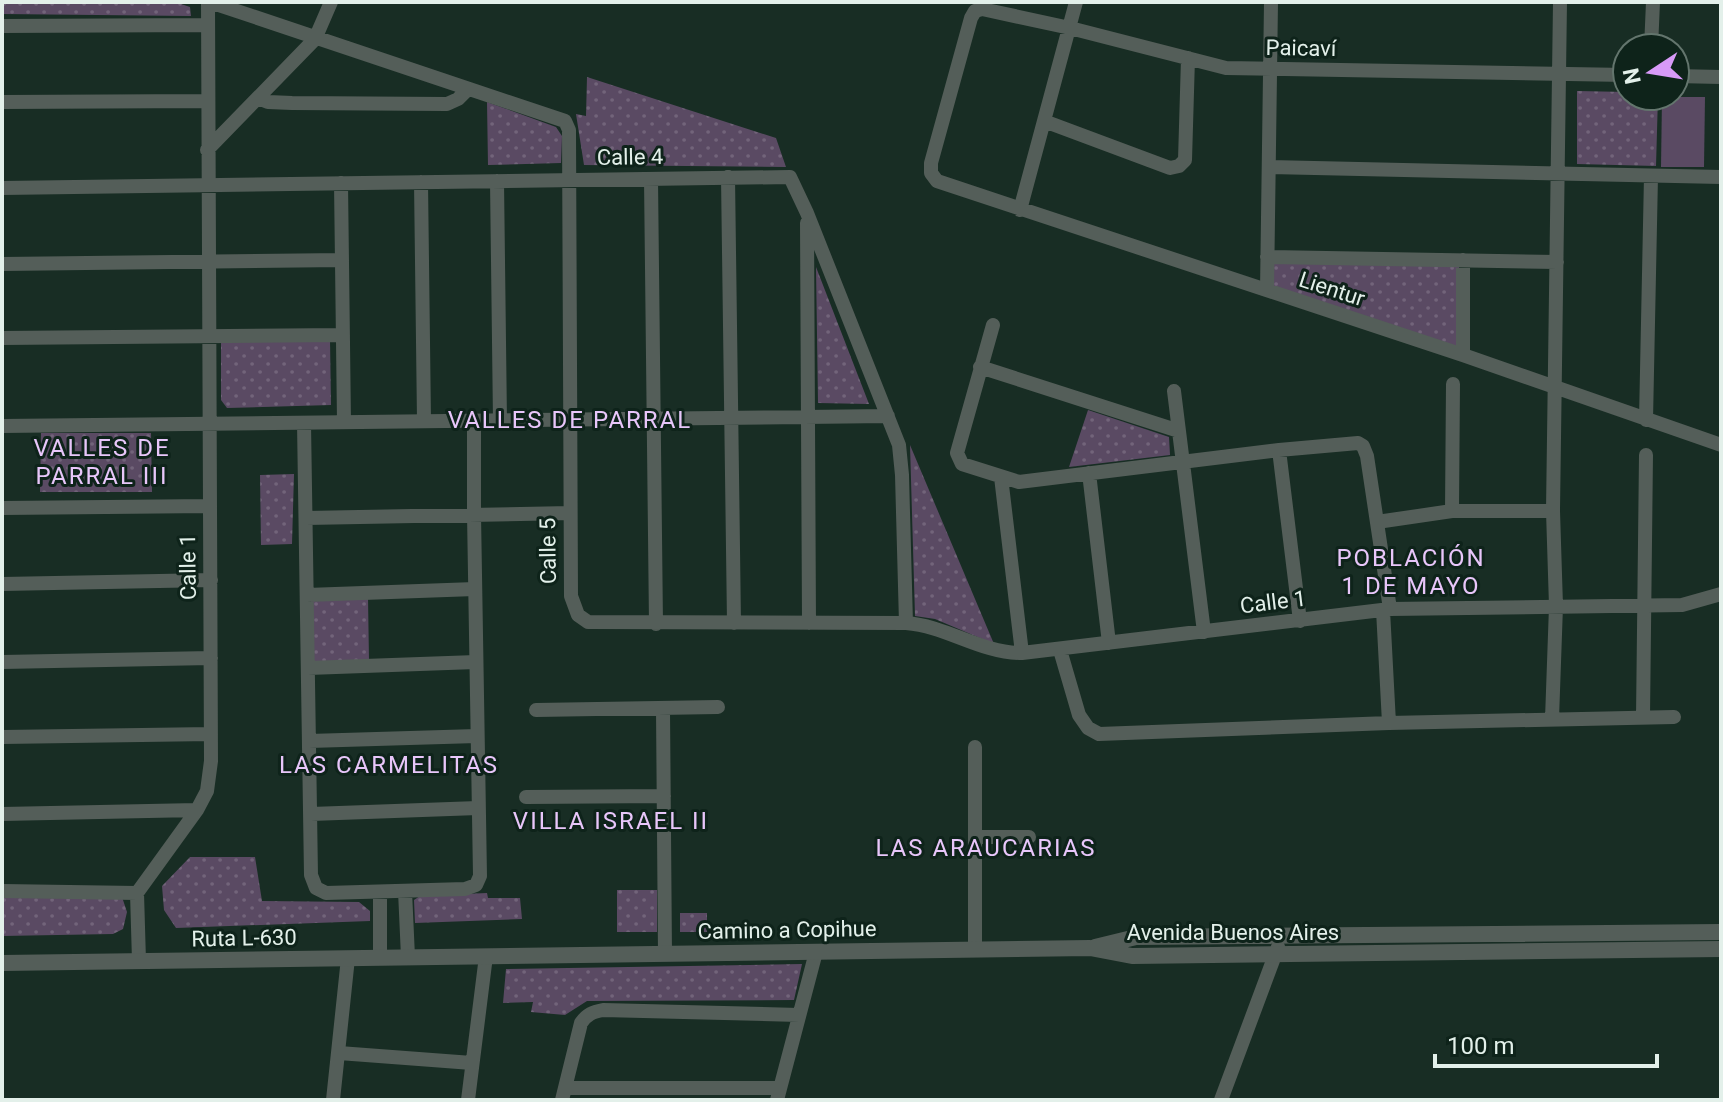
<svg xmlns="http://www.w3.org/2000/svg" width="1723" height="1102" font-family="Roboto,sans-serif">
  <defs>
    <pattern id="grass-dots" width="8" height="8" patternUnits="userSpaceOnUse" patternTransform="scale(2)"><rect width="8" height="8" fill="#5a4a63"/><path d="M2 2h.1M6 6h.1" fill="none" stroke="#72647a" stroke-width="1.8" stroke-linecap="round"/></pattern>
  </defs>
  <rect width="100%" height="100%" fill="#182d24"/>
  <path fill="url(#grass-dots)" d="M2 2H175L190 7 191 16 2 14Z
    M587 77 776 138 786 167 584 165 576 114 586 116Z
    M1577 91 1627 92V96H1658L1656 166 1577 164Z
    M487 102 556 127 562 136 561 163 488 165Z
    M1271 261 1459 264V350L1271 288Z
    M816 267 869 404 818 403Z
    M330 340 331 405 227 408 221 400V342Z
    M1088 410 1169 437 1170 455 1069 467Z
    M41 433H151L152 492H40Z
    M910 445 994 644 935 619 915 616Z
    M294 474 292 544 261 545 260 475Z
    M368 598 369 661 313 664 311 599Z
    M190 857H255L262 901 359 902 370 911V921L176 928 164 910 162 886Z
    M617 890H657V932H617Z
    M487 893 488 898H520L522 919 415 923 414 900 420 896Z
    M2 896 122 897 127 912 123 929 113 934 2 936Z
    M680 913H707V932H680Z
    M802 964 794 1000 587 1001 565 1015 531 1012 533 1002 503 1003 506 969Z"/>
  <path fill="#5a4a63" d="M1662 97H1705L1704 167H1661Z"/>
  <g fill="none" stroke-linecap="round" stroke-linejoin="round">
    <path stroke="#545e59" stroke-width="14" d="M210 2 565 121 569 130 571 596 578 615 588 622 906 623C947 626 980 653 1022 653L1390 609 1682 605 1721 594
      M2 26 207 25
      M1651 48 1653 2
      M1627 75 1226 68 1070 28 982 9 975 11 971 18 931 163V173L937 181 1463 355 1721 445
      M1675 76 1721 77
      M258 98 268 102 292 103 447 104 458 99 468 89
      M2 102 207 101
      M1044 121 1170 168 1179 166 1185 160 1188 58
      M207 150 315 39 331 2
      M1269 167 1721 177
      M728 177 734 623
      M651 179 656 624
      M497 181 500 421
      M421 182 424 421
      M341 183 344 422
      M2 188 790 177 807 213 899 445 902 475 906 623
      M1020 210 1076 2
      M807 223 809 623
      M1267 257 1557 262
      M1463 260V355
      M2 264 342 260
      M1267 290 1271 2
      M993 325 957 453 962 464 1019 482 1279 450 1358 443 1363 446 1367 456 1390 609
      M2 338 343 335
      M980 367 1179 431
      M1174 391 1204 632
      M1646 420 1651 176
      M304 423 311 875 316 888 326 893 465 889 476 885 480 876 474 514V421
      M2 426 888 416
      M1279 450 1300 621
      M1089 473 1109 643
      M1001 477 1022 653
      M2 508 210 506
      M1452 511 1453 384
      M306 518 570 513
      M1377 522 1452 511H1553
      M2 584 211 580
      M307 595 475 589
      M1383 610 1389 723
      M1060 650 1079 715 1088 728 1099 734 1389 723 1674 717
      M2 662 211 658
      M308 668 476 662
      M536 710 718 707
      M663 710 665 954
      M1643 717 1646 455
      M1552 719 1556 606 1553 511 1560 2
      M2 737 211 734
      M309 741 477 736
      M975 747V950
      M526 797 664 796
      M2 814 197 810
      M311 814 478 808
      M975 837H1029
      M2 891 137 893
      M405 891 408 957
      M380 892V958
      M139 961 137 893 197 810 207 791 211 761 208 2
      M339 1053 472 1063
      M565 1088H780
      M333 1100 348 958
      M468 1100 486 956
      M562 1100 581 1023C587 1014 593 1012 603 1010L799 1015
      M777 1100 816 952
      M1221 1100 1278 947"/>
    <path stroke="#545e59" stroke-width="16" d="M1095 947 1136 937 1721 932
      M2 963 1090 948 1132 956 1721 949"/>
  </g>
  <g text-anchor="middle" dominant-baseline="central" stroke-width="6" stroke-linejoin="round" paint-order="stroke">
    <g font-size="22" fill="#e3f0ea" stroke="#0e231a">
      <text transform="translate(1301 48) rotate(1)">Paicaví</text>
      <text transform="translate(630 157) rotate(-1)">Calle 4</text>
      <text transform="translate(1332 289) rotate(18)">Lientur</text>
      <text transform="translate(548 551) rotate(-91)">Calle 5</text>
      <text transform="translate(188 567) rotate(-91)">Calle 1</text>
      <text transform="translate(1273 602) rotate(-7)">Calle 1</text>
      <text transform="translate(787 930) rotate(-1)">Camino a Copihue</text>
      <text x="1233" y="932">Avenida Buenos Aires</text>
      <text transform="translate(244 938) rotate(-1)">Ruta L-630</text>
    </g>
    <g font-size="24" letter-spacing="2" fill="#e8c6fa" stroke="#0e231a">
      <text x="570" y="420">VALLES DE PARRAL</text>
      <text x="102" y="448">VALLES DE<tspan x="102" dy="28">PARRAL III</tspan></text>
      <text x="1411" y="558">POBLACIÓN<tspan x="1411" dy="28">1 DE MAYO</tspan></text>
      <text x="389" y="765">LAS CARMELITAS</text>
      <text x="611" y="821">VILLA ISRAEL II</text>
      <text x="986" y="848">LAS ARAUCARIAS</text>
    </g>
  </g>
  <rect width="1723" height="1102" fill="none" stroke="#e3f0ea" stroke-width="8"/>
  <g transform="translate(1651 72) rotate(258)"><circle r="38" fill="#0e231a" stroke="#63756d" stroke-width="2"/>
  <path d="M0-6L14 30L0 20L-14 30Z" fill="#d89af8"/>
  <text y="-12" font-size="22" font-weight="bold" text-anchor="middle" fill="#e3f0ea">N</text>
  </g>
  <path d="M1435 1054v12h222v-12" fill="none" stroke="#e3f0ea" stroke-width="4"/>
  <text x="1447" y="1054" font-size="24" fill="#e3f0ea" stroke="#0e231a" stroke-width="6" paint-order="stroke">100 m</text>
</svg>
